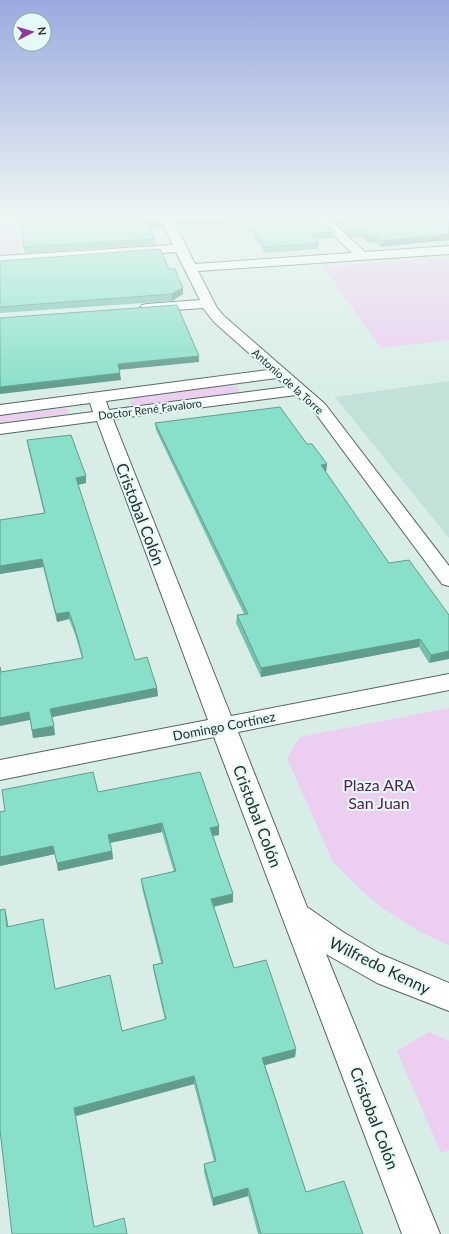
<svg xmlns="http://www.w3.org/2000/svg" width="449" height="1234" font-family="Lato,sans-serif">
  <rect width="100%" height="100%" fill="#d8ede6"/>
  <path fill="#c3e1d8" d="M449 381V538L335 397Z"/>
  <path fill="#ebcef0" d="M15 217 20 254 0 255V219Z
    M449 257V340L381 348 323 267Z
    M227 385 237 386 239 391 233 393 140 406 133 405 130 403 132 400 137 397Z
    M63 408 69 409V413L0 423V416Z
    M449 708V945L422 933 381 907 362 891 333 862 287 758 300 737Z
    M429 1032 449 1041V1150L441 1153 397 1051Z"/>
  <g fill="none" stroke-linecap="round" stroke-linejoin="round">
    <g stroke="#546761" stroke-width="2">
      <path id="minor" d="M159 216H171L195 264 352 253 314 216H326L365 252 449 246V254L198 271 217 308 224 316 325 404 449 566V586L442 584 313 410 296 395 113 419 231 716 449 674V690L238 732 307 907 343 932 380 954 449 983V1011L377 983 326 954 440 1234H402L214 737 0 780V760L208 720 97 421 0 434V424L93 412 90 403 0 415V405L268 370 214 322 203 308 147 312 142 311 140 308 142 305 147 304 200 300 176 252 0 264V256L173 245ZM277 378 287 387 109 410 106 401Z"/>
    </g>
    <use href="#minor" fill="#fff" fill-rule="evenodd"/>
  </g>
  <path fill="#76c1ae" d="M19 216 163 228 150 229 155 239V245L25 253Z
    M173 216H318L335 232V238L316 239 319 243 318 249 265 253 244 222 178 227Z
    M328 216H449V240L380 247 375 242 368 243 362 237H351Z
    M0 261 169 269 183 294 172 301 0 313Z
    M155 423 307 444 327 464 326 472H325L389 563 449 615 429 663 419 647 261 677 236 623 237 615 244 614 156 430Z
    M27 440 86 483 78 485 135 660 157 688 158 696 52 717 55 735 33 738 30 720 1 672 82 658 76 637 69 619 57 622 43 567 0 574V520L44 513 28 447Z
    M98 792 219 826V835L213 836 233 894V902L214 907 234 968 296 1049 295 1057 265 1065 306 1192 363 1234H258L248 1196 213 1206 204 1172V1164L214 1161 194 1084 76 1116 94 1227 127 1234H12L1 1136H0V910L7 918 8 927 55 989 122 1031 165 1020 154 973 153 965 161 963 142 888 141 879 174 872 162 832 110 843 112 851 113 859 58 871 55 854 0 866V812Z"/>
  <path fill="#609d8d" d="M163 222V228L148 229V223Z
    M449 234V240L380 247 381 241Z
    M376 236 375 242 368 243 369 237Z
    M183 288V294L172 301V294Z
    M199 356V362L118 370V364Z
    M120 373 121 380 0 394V387Z
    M327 464 326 472 320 473 321 465Z
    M86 476V483L76 485V478Z
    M42 559 43 567 0 574V566Z
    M69 612V619L57 622 56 614Z
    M420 639 419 647 261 677V668Z
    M449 651V659L429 663 431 655Z
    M157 688 158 696 52 717 50 709Z
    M29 712 30 720 0 726V718Z
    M54 726 55 735 33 738 32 730Z
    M162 823V832L109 843 108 835Z
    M219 826V835L211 836 210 828Z
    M53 846 55 854 0 866V857Z
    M112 851 113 859 58 871 57 863Z
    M233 894V902L211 907V899Z
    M5 909 7 918 9 935 7 927Z
    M296 1049 295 1057 262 1066V1058Z
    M194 1076V1084L76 1116 74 1108Z
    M248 1188V1196L213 1206V1198Z"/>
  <path fill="#89e0ca" stroke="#609d8d" d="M19 216H160L163 222 148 223 155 239 24 247Z
    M175 216H318L335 232 312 234 319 243 265 247 244 216 178 221Z
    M334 216H449V234L381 241 376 236 369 237 362 231H352Z
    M160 249 169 269H175L183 288 172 294 0 307V261Z
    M177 305 199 356 118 364 120 373 0 387V318Z
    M280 407 307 444H312L327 464 321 465 389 563 409 560 449 615V651L431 655 420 639 261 668 237 615 248 614 155 423Z
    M71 435 86 476 76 478 135 660 147 657 157 688 50 709 54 726 32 730 29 712 0 718V667L1 672 83 658 75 629 69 612 56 614 42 559 0 566V520L45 513 27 440Z
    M93 772 98 792 200 772 219 826 210 828 233 894 211 899 234 968 266 960 296 1049 262 1058 306 1192 344 1181 363 1234H261L248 1188 213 1198 204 1164 216 1161 194 1076 74 1108 94 1227 124 1218 127 1234H12L0 1130V910L5 909 7 927 43 919 55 989 110 975 122 1031 166 1019 153 965 163 963 141 879 176 871 162 823 108 835 112 851 57 863 53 846 0 857V812L5 811 2 790Z"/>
  <linearGradient id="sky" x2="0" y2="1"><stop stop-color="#9ba9de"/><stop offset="0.56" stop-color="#edf7f4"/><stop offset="1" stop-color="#edf7f4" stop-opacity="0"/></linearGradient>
  <rect width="449" height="389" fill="url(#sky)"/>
  <g text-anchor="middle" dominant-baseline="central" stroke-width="4" stroke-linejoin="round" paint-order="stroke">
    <g font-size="11" fill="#262e2c" stroke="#e5faf4">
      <text transform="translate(288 381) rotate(42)">Antonio de la Torre</text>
      <text transform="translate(150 409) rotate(-7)">Doctor René Favaloro</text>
    </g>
    <g font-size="13" fill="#262e2c" stroke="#e5faf4">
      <text transform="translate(224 726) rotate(-11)">Domingo Cortínez</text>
    </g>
    <g font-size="16" fill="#262e2c" stroke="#e5faf4">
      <text transform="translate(141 514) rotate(69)">Cristobal Colón</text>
      <text transform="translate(258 816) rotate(69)">Cristobal Colón</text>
      <text transform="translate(380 965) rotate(26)">Wilfredo Kenny</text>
      <text transform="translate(375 1118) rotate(69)">Cristobal Colón</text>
    </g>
    <g font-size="16" fill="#541c5d" stroke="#e5faf4">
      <text x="379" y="784">Plaza ARA<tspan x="379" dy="18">San Juan</tspan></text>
    </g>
  </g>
  <g transform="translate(32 32) rotate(84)"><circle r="19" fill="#e5faf4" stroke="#99a8a4"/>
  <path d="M0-3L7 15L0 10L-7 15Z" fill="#9237a2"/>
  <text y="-6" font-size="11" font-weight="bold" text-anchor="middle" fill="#262e2c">N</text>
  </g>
</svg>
